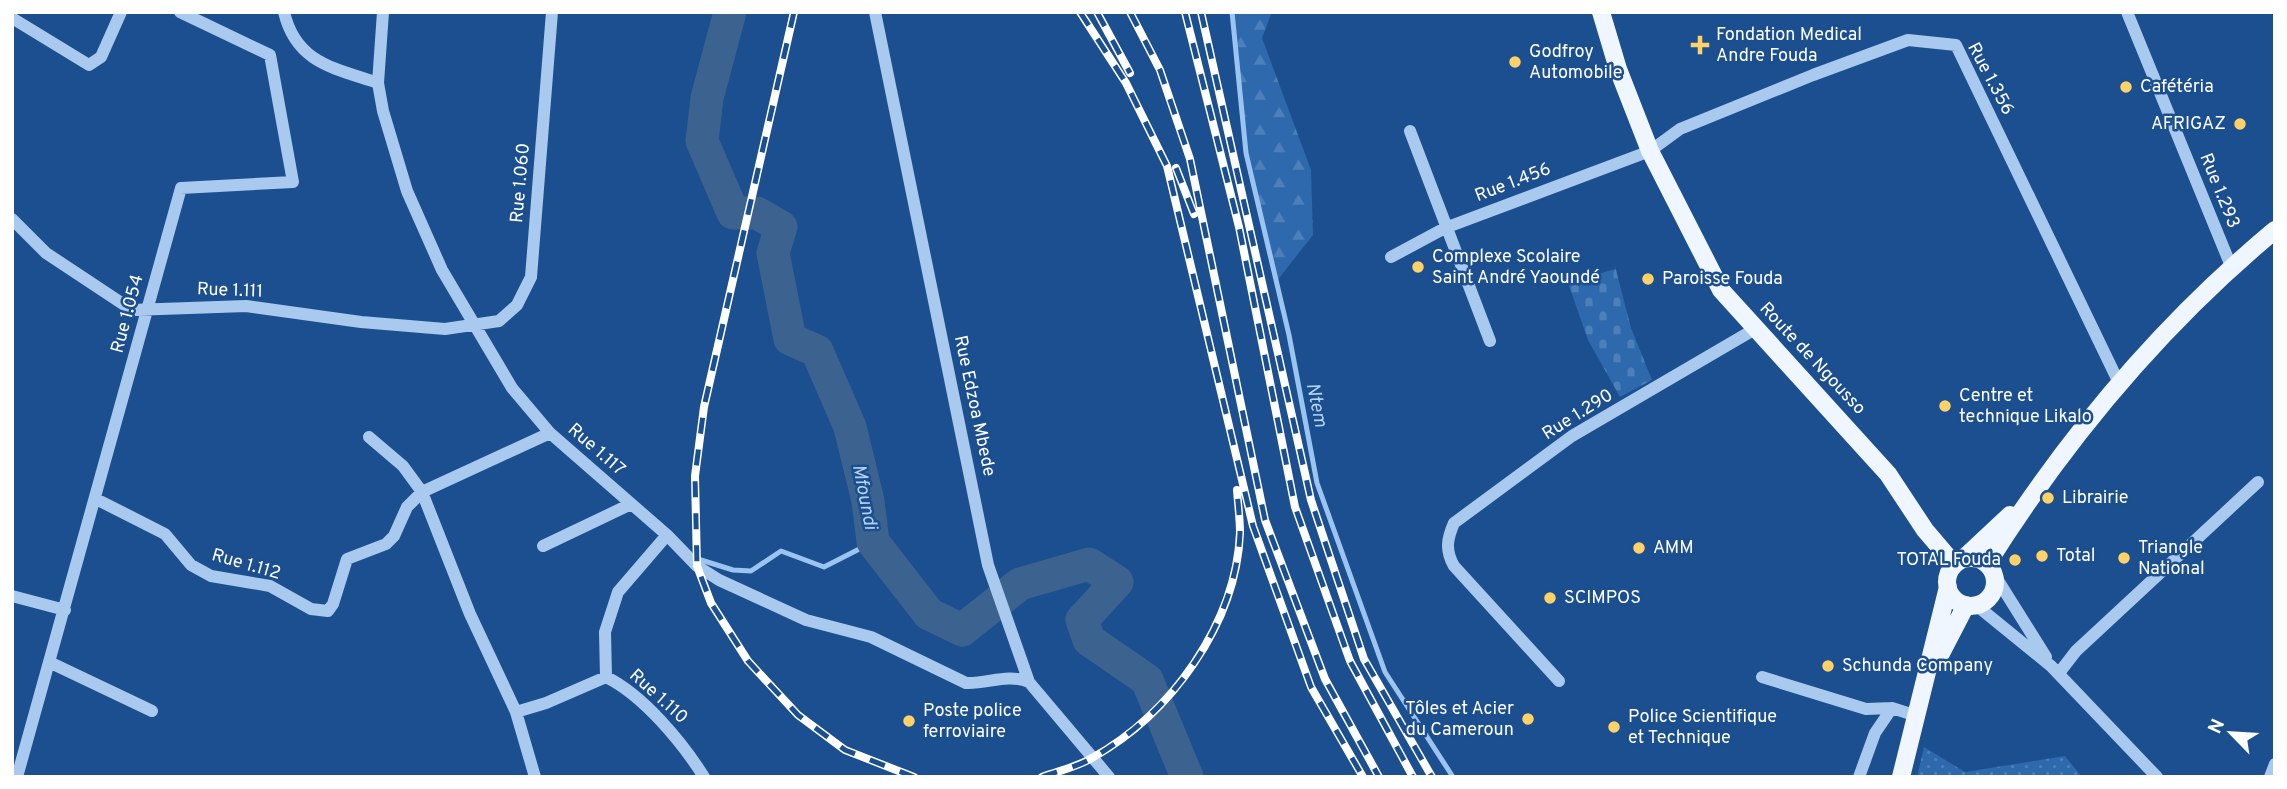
<svg xmlns="http://www.w3.org/2000/svg" width="2287" height="789" font-family="Overpass,sans-serif">
  <defs>
    <pattern id="grass-dots" width="8" height="8" patternUnits="userSpaceOnUse" patternTransform="scale(1.75)"><rect width="8" height="8" fill="#2e69ad"/><path d="M2 2h.1M6 6h.1" fill="none" stroke="#4d80b9" stroke-width="1.8" stroke-linecap="round"/></pattern>
    <pattern id="forest-firs" width="22" height="20" patternUnits="userSpaceOnUse" patternTransform="scale(1.75)"><rect width="22" height="20" fill="#2e69ad"/><path d="M5 1l3.5 6h-7zM16 11l3.5 6h-7z" fill="#4d80b9"/></pattern>
    <pattern id="cemetery-stones" width="16" height="16" patternUnits="userSpaceOnUse" patternTransform="scale(1.75)"><rect width="16" height="16" fill="#2e69ad"/><path d="M2 7V4a2 2 0 0 1 4 0v3zM10 15v-3a2 2 0 0 1 4 0v3z" fill="#4d80b9"/></pattern>
  </defs>
  <rect width="100%" height="100%" fill="#1b4f8f"/>
  <path fill="url(#grass-dots)" d="M1924 747 1965 772 2065 756 2082 777H1917Z"/>
  <path fill="url(#forest-firs)" d="M1232 12H1272L1262 38 1311 170 1313 235 1276 282 1246 153Z"/>
  <path fill="url(#cemetery-stones)" d="M1615 266 1631 328 1652 380 1620 397 1588 340 1568 283 1615 269Z"/>
  <g fill="none" stroke-linecap="round" stroke-linejoin="round">
    <path stroke="#9cc4f0" stroke-width="5" d="M1232 12 1246 153 1289 335 1317 483 1385 672 1453 777
      M701 560 733 570 751 571 781 551 824 567 873 542"/>
    <path stroke="#3c6290" stroke-width="33" d="M730 12 707 98 702 141 733 213H757L781 227 773 253 790 339 817 351 850 427 868 501 873 542 929 614 962 630 1020 584 1089 564 1117 582 1082 620 1089 640 1147 680 1187 777"/>
    <path stroke="#a9c9ee" stroke-width="12" d="M284 12C296 63 334 68 378 83
      M383 12 378 83 383 111 407 191 442 270 512 388 550 433 667 535 697 566 719 580 806 620 871 637 966 683C989 684 1006 673 1029 682
      M875 12 988 565 1029 682 1109 777
      M2127 12 2231 266
      M12 18 89 65 101 57 121 12
      M1410 131 1490 341
      M12 219 46 253 132 310 246 306 361 322 445 329 499 321 517 305 531 277 552 12
      M1391 257 1445 228 1650 151 1680 129 1813 75 1908 40 1956 45 2120 385
      M369 437 403 466 422 492 470 614 516 712 535 777
      M96 499 165 534 191 565 211 576 270 586 311 609 328 611 333 604 347 559 386 544 394 536 407 507 422 492 550 433
      M667 535 618 592 605 632 606 677C643 695 682 742 704 777
      M543 546 631 504
      M1994 574 2046 657
      M12 596 65 610
      M1976 605 2051 666 2157 777
      M49 662 152 711
      M2059 673 2076 651 2258 482
      M1762 677 1866 709 1892 708 1917 716
      M1559 681 1454 566C1445 550 1447 539 1454 523L1572 436 1755 329
      M516 712 546 703 606 677
      M17 777 181 188 293 182 270 55 180 12
      M1859 777 1875 733 1892 708
      M2270 777 2275 764"/>
    <path stroke="#f0f6ff" stroke-width="18" d="M1601 12 1618 69 1650 151 1721 290 1888 474 1925 530 1954 564
      M1964 558 2010 515
      M1947 582a24 24 0 1 1 48 0a24 24 0 1 1-48 0Z
      M1987 564C2065 440 2162 324 2275 230
      M1938 659 1966 605
      M1901 777 1948 587"/>
    <g stroke="#fff" stroke-width="8">
      <path id="rail" d="M794 12 704 407 695 476 697 566 711 603 748 661 798 715 845 750 914 777
        M1080 12 1126 83 1167 166 1253 526 1311 687 1363 777
        M1097 12 1130 73
        M1130 12 1160 70 1190 159 1265 520 1325 679 1379 777
        M1185 12 1239 227 1295 507 1350 661 1413 777
        M1201 12 1311 500 1364 659 1432 777
        M1176 168 1194 214
        M1042 777C1058 771 1077 767 1092 758 1171 714 1236 624 1240 533 1240 519 1238 504 1237 490"/>
    </g>
    <use href="#rail" stroke="#1b4f8f" stroke-width="5" stroke-dasharray="16" stroke-linecap="butt"/>
  </g>
  <g fill="#ffd166" stroke="#1b4f8f" stroke-width="2.5">
    <path d="M1696.5 34.5h7v7h7v7h-7v7h-7v-7h-7v-7h7z"/>
    <circle cx="1515" cy="62" r="7"/>
    <circle cx="2126" cy="87" r="7"/>
    <circle cx="2240" cy="124" r="7"/>
    <circle cx="1418" cy="267" r="7"/>
    <circle cx="1648" cy="279" r="7"/>
    <circle cx="1945" cy="406" r="7"/>
    <circle cx="2048" cy="498" r="7"/>
    <circle cx="1639" cy="548" r="7"/>
    <circle cx="2042" cy="556" r="7"/>
    <circle cx="2124" cy="558" r="7"/>
    <circle cx="2015" cy="560" r="7"/>
    <circle cx="1550" cy="598" r="7"/>
    <circle cx="1828" cy="666" r="7"/>
    <circle cx="1528" cy="719" r="7"/>
    <circle cx="909" cy="721" r="7"/>
    <circle cx="1614" cy="727" r="7"/>
  </g>
  <g text-anchor="middle" dominant-baseline="central" stroke-width="5" stroke-linejoin="round" paint-order="stroke">
    <g font-size="18" fill="#fff" stroke="#1b4f8f" text-anchor="start">
      <text x="1716" y="35">Fondation Medical<tspan x="1716" dy="21">Andre Fouda</tspan></text>
      <text x="1529" y="52">Godfroy<tspan x="1529" dy="21">Automobile</tspan></text>
      <text x="2140" y="87">Cafétéria</text>
      <text x="2226" y="124" text-anchor="end">AFRIGAZ</text>
      <text x="1432" y="257">Complexe Scolaire<tspan x="1432" dy="21">Saint André Yaoundé</tspan></text>
      <text x="1662" y="279">Paroisse Fouda</text>
      <text x="1959" y="396">Centre et<tspan x="1959" dy="21">technique Likalo</tspan></text>
      <text x="2062" y="498">Librairie</text>
      <text x="1653" y="548">AMM</text>
      <text x="2138" y="548">Triangle<tspan x="2138" dy="21">National</tspan></text>
      <text x="2056" y="556">Total</text>
      <text x="2001" y="560" text-anchor="end">TOTAL Fouda</text>
      <text x="1564" y="598">SCIMPOS</text>
      <text x="1842" y="666">Schunda Company</text>
      <text x="1514" y="709" text-anchor="end">Tôles et Acier<tspan x="1514" dy="21">du Cameroun</tspan></text>
      <text x="923" y="711">Poste police<tspan x="923" dy="21">ferroviaire</tspan></text>
      <text x="1628" y="717">Police Scientifique<tspan x="1628" dy="21">et Technique</tspan></text>
    </g>
    <g font-size="18" fill="#fff" stroke="#1b4f8f">
      <text transform="translate(1990 79) rotate(62)">Rue 1.356</text>
      <text transform="translate(521 183) rotate(-85)">Rue 1.060</text>
      <text transform="translate(1513 183) rotate(-21)">Rue 1.456</text>
      <text transform="translate(2219 191) rotate(68)">Rue 1.293</text>
      <text transform="translate(230 291) rotate(2)">Rue 1.111</text>
      <text transform="translate(128 314) rotate(-75)">Rue 1.054</text>
      <text transform="translate(1812 359) rotate(47)">Route de Ngousso</text>
      <text transform="translate(974 406) rotate(78)">Rue Edzoa Mbede</text>
      <text transform="translate(1578 415) rotate(-32)">Rue 1.290</text>
      <text transform="translate(596 450) rotate(41)">Rue 1.117</text>
      <text transform="translate(246 565) rotate(16)">Rue 1.112</text>
      <text transform="translate(658 697) rotate(42)">Rue 1.110</text>
    </g>
    <g font-size="19" font-style="italic" fill="#b5d3f5" stroke="#1b4f8f">
      <text transform="translate(1316 405) rotate(78)">Ntem</text>
      <text transform="translate(864 497) rotate(79)">Mfoundi</text>
    </g>
  </g>
  <rect width="2287" height="789" fill="none" stroke="#ffffff" stroke-width="28"/>
  <g transform="translate(2231 733) rotate(295)" stroke="#1b4f8f" stroke-width="5" paint-order="stroke">
  <path d="M0-5L12 26L0 18L-12 26Z" fill="#ffffff"/>
  <text y="-10" font-size="19" font-weight="bold" text-anchor="middle" fill="#ffffff">N</text>
  </g>
</svg>
